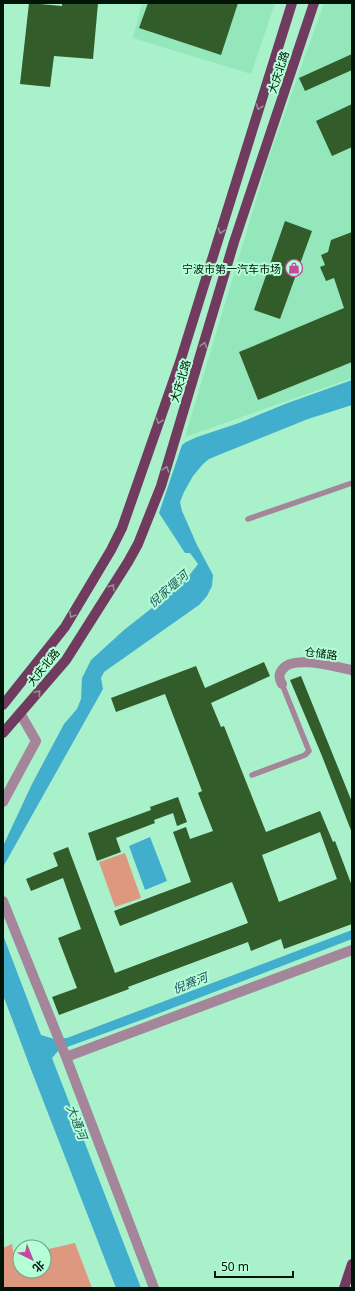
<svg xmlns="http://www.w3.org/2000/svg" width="355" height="1291" font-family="'Noto Sans','Noto Sans SC',sans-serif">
  <rect width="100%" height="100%" fill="#a8f1ca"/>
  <path fill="#94e6bb" d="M142 3H275L251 74 133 38Z
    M324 3H352V378L185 437 269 157Z"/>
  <path fill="#de987f" d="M125 853 141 898 115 907 99 862Z
    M75 1243 92 1288H3V1248L12 1244 14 1257 20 1256V1271H44V1250Z"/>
  <path fill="#42aecd" d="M352 380V405L308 419 226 452 209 459 203 464 193 476 184 492 180 502 182 511 197 545 213 575 212 586 207 596 199 605 104 672 101 678 103 689 3 867V846L32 784 64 724 77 709 81 699 82 678 91 660 124 630 171 593 188 577 198 564 190 553H185L159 513 182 445 186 442 197 437 239 423 285 404Z
    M150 837 167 881 145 890 129 846Z
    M352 930V939L144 1019 59 1050 52 1058 141 1288H116L32 1072 3 995V935L41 1035 54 1039 67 1038Z"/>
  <path fill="#325c2a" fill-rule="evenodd" d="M29 3 62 6V3H98L93 59 54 56 50 87 20 84Z
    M148 3H238L221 55 139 28Z
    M352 54V70L305 91 299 78Z
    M352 104V147L332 156 316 121Z
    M285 221 312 231 280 319 254 310Z
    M352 232V362L258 400 239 352 344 308 334 278 326 281 320 267 325 265 321 255 328 252 331 240Z
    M264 662 270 676 211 703 221 727 224 726 266 832 320 811 333 842 335 841 352 886V924L284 949 281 939 251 951 248 942 128 987 129 989 59 1015 52 997 77 988 58 938 81 929 63 878 31 891 26 879 58 866 53 853 68 847 115 973 248 923 232 882 120 926 114 911 191 882 173 832 186 827 190 839 213 831 198 793 202 791 165 694 116 712 111 698 196 666 205 688ZM320 832 337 879 279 902 262 855Z
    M301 676 352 802V833L322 756 290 680Z
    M178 797 187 822 177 826 173 813 154 820 155 823 116 838 121 852 97 861 88 833 151 810 150 807Z"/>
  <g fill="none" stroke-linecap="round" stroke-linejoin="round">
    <path stroke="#a58599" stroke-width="5.5" d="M248 519 352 483
      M252 775 305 755 309 751 282 684"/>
    <path stroke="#a58599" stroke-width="10" d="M282 684C279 679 278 675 282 670 292 654 336 667 352 670
      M3 802 36 741 20 713
      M3 901 66 1057
      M154 1288 66 1057 352 950"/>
    <path stroke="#703b5f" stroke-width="10" d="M3 705 65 627 111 550 122 528 180 362 292 3
      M3 733 66 660 128 562 138 544 161 486 234 242 314 3
      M344 1288 352 1264"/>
  </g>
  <defs><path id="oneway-chevron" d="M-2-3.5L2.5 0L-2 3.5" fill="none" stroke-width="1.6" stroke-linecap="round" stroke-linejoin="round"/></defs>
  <g stroke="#8f9395">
    <use href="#oneway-chevron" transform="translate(259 107) rotate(108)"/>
    <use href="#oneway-chevron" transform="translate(221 231) rotate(107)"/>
    <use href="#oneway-chevron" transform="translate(204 345) rotate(-73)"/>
    <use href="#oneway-chevron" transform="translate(159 421) rotate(109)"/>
    <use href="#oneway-chevron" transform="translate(166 469) rotate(-73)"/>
    <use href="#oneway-chevron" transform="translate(112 587) rotate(-58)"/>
    <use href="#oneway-chevron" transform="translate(72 615) rotate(121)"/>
    <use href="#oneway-chevron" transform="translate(38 693) rotate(-49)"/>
  </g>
  <defs>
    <g id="shop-ring" transform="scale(0.9)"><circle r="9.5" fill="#b5ffd7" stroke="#c24aa0" stroke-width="1.5"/><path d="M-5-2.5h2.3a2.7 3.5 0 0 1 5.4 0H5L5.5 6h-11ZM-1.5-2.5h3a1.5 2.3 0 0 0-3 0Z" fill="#c24aa0"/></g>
  </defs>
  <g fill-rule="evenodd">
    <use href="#shop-ring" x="294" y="268"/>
  </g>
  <g text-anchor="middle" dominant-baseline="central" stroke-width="4" stroke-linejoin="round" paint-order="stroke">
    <g font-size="11" fill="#001408" stroke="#b5ffd7">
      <text transform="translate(278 72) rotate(-72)">大庆北路</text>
      <text transform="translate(180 381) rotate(-73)">大庆北路</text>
      <text transform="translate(321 653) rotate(7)">仓储路</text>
      <text transform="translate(43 667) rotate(-51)">大庆北路</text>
    </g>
    <g font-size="11" fill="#001408" stroke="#b5ffd7" text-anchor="end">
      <text x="281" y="268">宁波市第一汽车市场</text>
    </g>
    <g font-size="12" font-style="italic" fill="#255260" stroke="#b5ffd7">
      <text transform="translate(168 589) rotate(-41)">倪家堰河</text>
      <text transform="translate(190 983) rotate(-21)">倪赛河</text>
      <text transform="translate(77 1122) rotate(69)">大通河</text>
    </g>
  </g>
  <rect width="355" height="1291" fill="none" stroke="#001408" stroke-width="8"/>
  <g transform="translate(32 1259) rotate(137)"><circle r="19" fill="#b5ffd7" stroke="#6da184"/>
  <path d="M0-3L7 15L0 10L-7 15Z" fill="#c24aa0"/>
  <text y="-6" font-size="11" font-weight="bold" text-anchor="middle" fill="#001408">北</text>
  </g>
  <path d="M215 1271v6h78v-6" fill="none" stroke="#001408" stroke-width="2"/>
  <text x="221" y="1271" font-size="12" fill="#001408" stroke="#b5ffd7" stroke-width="3" paint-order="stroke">50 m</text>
</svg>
